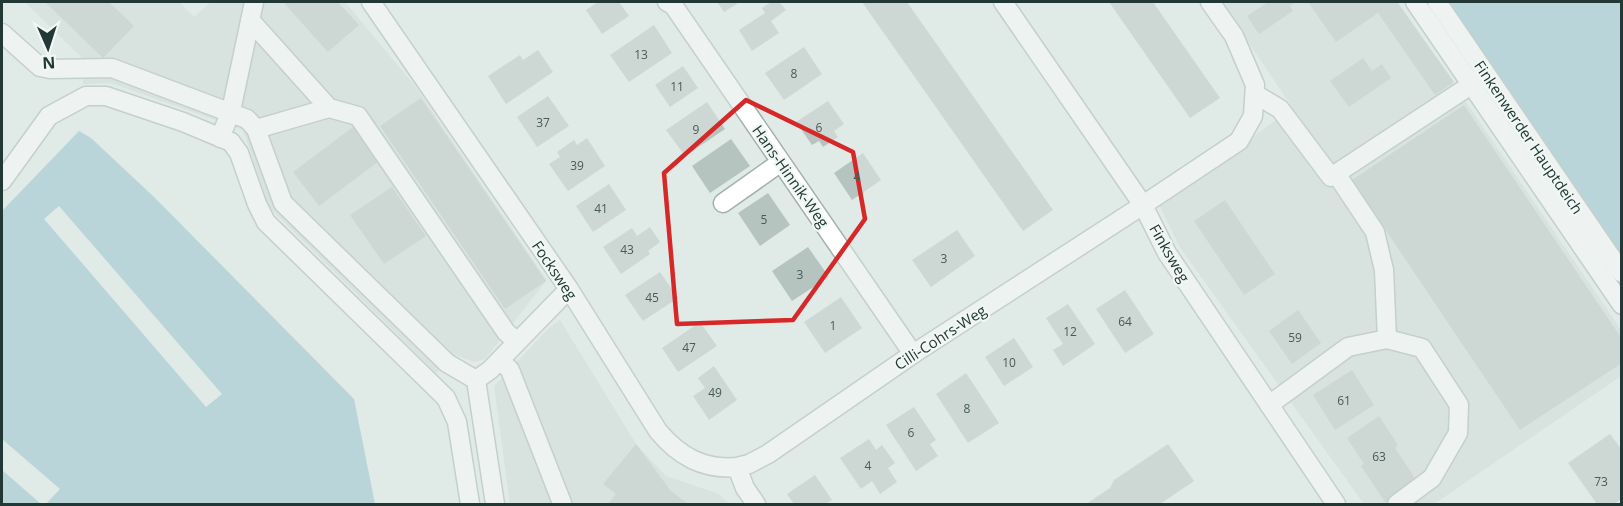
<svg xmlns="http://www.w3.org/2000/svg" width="1623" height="506" font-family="'Open Sans',sans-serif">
  <rect width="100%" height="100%" fill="#e0eae6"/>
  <path fill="#ced9d5" d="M25 2H179L194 17 211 2H345L415 86 546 279V281L485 359 474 362 456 355 436 373 269 207 243 130 111 83 83 84 82 58Z
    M1221 2H1398L1621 330V376L1434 504H1364L1179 246 1159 204 1293 108Z
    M560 320 636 444 666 476 719 494 729 504H510L494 386 550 327Z"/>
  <path fill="#8cbccb" d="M1445 2H1621V259Z
    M79 131 91 138 154 197 354 399 375 504H2V211Z"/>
  <path fill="#e0eae6" d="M59 206 222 394 206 407 44 219Z
    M2 439 60 489 46 504H41L2 470Z"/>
  <path fill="#b6c4bf" d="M45 2H109L134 26 103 58Z
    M283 2H338L359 25 328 52Z
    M598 2H619L629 16 602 34 586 10Z
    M717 2H740L724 12Z
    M771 2H779L786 10 771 21 779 33 752 51 739 30 765 13 762 8Z
    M862 2H907L1053 210 1023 231Z
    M1109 2H1153L1220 98 1190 118Z
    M1268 2H1296L1290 6 1293 11 1259 34 1247 16Z
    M1308 2H1397L1454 82 1435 95 1378 13 1336 42Z
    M654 25 672 53 629 82 610 55Z
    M804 47 822 74 784 100 765 73Z
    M538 50 553 72 506 104 488 76 520 55 523 60Z
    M1363 58 1372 71 1382 64 1391 78 1349 107 1330 81Z
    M683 66 698 88 670 107 655 85Z
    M548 96 569 126 537 147 517 117Z
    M421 98 546 281 505 309 380 126Z
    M828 101 844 124 834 131 838 137 823 147 819 141 812 145 796 122Z
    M707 102 725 129 685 156 666 130Z
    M1464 105 1622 339V363L1520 430 1352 180Z
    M353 127 379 161 319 206 293 172Z
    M587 138 605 166 568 191 549 164 560 157 557 152 574 140 577 145Z
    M731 139 750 166 710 193 692 166Z
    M863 153 881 180 852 200 834 173Z
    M609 184 626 210 593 232 576 206Z
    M392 187 426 236 384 264 350 215Z
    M768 193 790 225 760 246 738 213Z
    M1225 200 1275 274 1244 295 1194 221Z
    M650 227 660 242 648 251 650 254 621 274 603 247 632 228 637 236Z
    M957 230 975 256 931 287 912 260Z
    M808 247 829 277 792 301 772 271Z
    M660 272 678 298 643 321 625 295Z
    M1125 290 1154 334 1125 353 1096 309Z
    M841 297 862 328 825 353 804 322Z
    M1068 304 1095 344 1063 366 1053 350 1063 344 1046 318Z
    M1298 310 1321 343 1292 364 1269 331Z
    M700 322 717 346 678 372 662 348Z
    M1014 338 1033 367 1004 386 985 357Z
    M714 366 737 400 709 420 693 396 705 388 698 378Z
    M1352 370 1374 405 1335 430 1313 395Z
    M966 373 999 423 968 443 936 394Z
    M914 407 936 440 930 444 938 456 916 471 886 425Z
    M1379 416 1398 445 1395 448 1417 481 1385 502 1361 466 1364 464 1347 438Z
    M1610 434 1622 450V499L1614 504H1597L1568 463Z
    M869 439 876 450 882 445 895 463 888 468 897 482 880 494 872 481 861 489 840 458Z
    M636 444 671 491 688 504H608L616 494 603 484Z
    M1168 444 1194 481 1160 504H1086L1110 488 1114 480Z
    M815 475 832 500 825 504H794L787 494Z"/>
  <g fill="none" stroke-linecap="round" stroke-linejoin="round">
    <g stroke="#a3b1ad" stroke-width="21">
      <path id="minor" d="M371 2 569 289 658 431C679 456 703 470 737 467L745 488 756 504
        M667 2 673 5 913 354
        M1003 2 1143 205 1167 253 1336 504
        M1415 2 1622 305
        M1437 2 1622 273
        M250 20 329 108 358 116 506 332 517 342
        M2 33 40 67 50 69 112 68 247 119 256 129 283 203 447 363 476 380
        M1255 94 1280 109 1331 177 1480 79
        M256 129 329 108
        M220 138 231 111 254 2
        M1337 175 1375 232 1384 270 1387 339
        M2 181 49 116 86 96H106L183 122 231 142 239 153 257 204 266 222 446 398 457 422 470 504
        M723 203 781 162
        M500 360 510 370 562 503
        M476 380 490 370 569 289
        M476 380 495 504
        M1269 405 1348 347 1387 339 1422 348 1459 405 1458 433 1432 478 1397 504
        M737 467 749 464 768 454 913 354 1143 205 1239 141 1253 116 1255 85 1234 36 1210 2"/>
    </g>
    <use href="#minor" stroke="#fff" stroke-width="18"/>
  </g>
  <path d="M0 0H1623V506H0ZM746 100 853 152 865 219 793 320 677 324 664 173Z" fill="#e0eae6" fill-opacity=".55" fill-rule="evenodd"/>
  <path fill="none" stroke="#d62828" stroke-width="4.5" stroke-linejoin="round" d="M746 100 853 152 865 219 793 320 677 324 664 173Z"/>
  <g text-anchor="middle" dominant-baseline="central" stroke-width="4.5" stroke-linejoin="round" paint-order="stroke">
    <g font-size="12" fill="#475b57">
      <text x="641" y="54">13</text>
      <text x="794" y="73">8</text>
      <text x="677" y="86">11</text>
      <text x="543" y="122">37</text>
      <text x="819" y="127">6</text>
      <text x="696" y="129">9</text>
      <text x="577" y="165">39</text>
      <text x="857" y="176">4</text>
      <text x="601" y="208">41</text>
      <text x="764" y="219">5</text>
      <text x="627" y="249">43</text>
      <text x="944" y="258">3</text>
      <text x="800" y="274">3</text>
      <text x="652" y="297">45</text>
      <text x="1125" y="321">64</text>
      <text x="833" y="325">1</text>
      <text x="1070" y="331">12</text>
      <text x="1295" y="337">59</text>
      <text x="689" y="347">47</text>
      <text x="1009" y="362">10</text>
      <text x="715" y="392">49</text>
      <text x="1344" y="400">61</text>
      <text x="967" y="408">8</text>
      <text x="911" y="432">6</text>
      <text x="1379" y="456">63</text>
      <text x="868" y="465">4</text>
      <text x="1601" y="481">73</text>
    </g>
    <g font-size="15" fill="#223834" stroke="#f0f7f4">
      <text transform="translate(1529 137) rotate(56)">Finkenwerder Hauptdeich</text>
      <text transform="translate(791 176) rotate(55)">Hans-Hinnik-Weg</text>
      <text transform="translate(1170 253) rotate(60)">Finksweg</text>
      <text transform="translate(555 270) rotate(56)">Focksweg</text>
      <text transform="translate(940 337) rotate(-33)">Cilli-Cohrs-Weg</text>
    </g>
  </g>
  <rect width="1623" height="506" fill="none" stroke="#223834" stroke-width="6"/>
  <g transform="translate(48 48) rotate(177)" stroke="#f0f7f4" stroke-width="4.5" paint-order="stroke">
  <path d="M0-4.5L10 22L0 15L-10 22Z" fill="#223834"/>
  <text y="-9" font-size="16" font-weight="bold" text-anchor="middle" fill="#223834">N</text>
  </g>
</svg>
